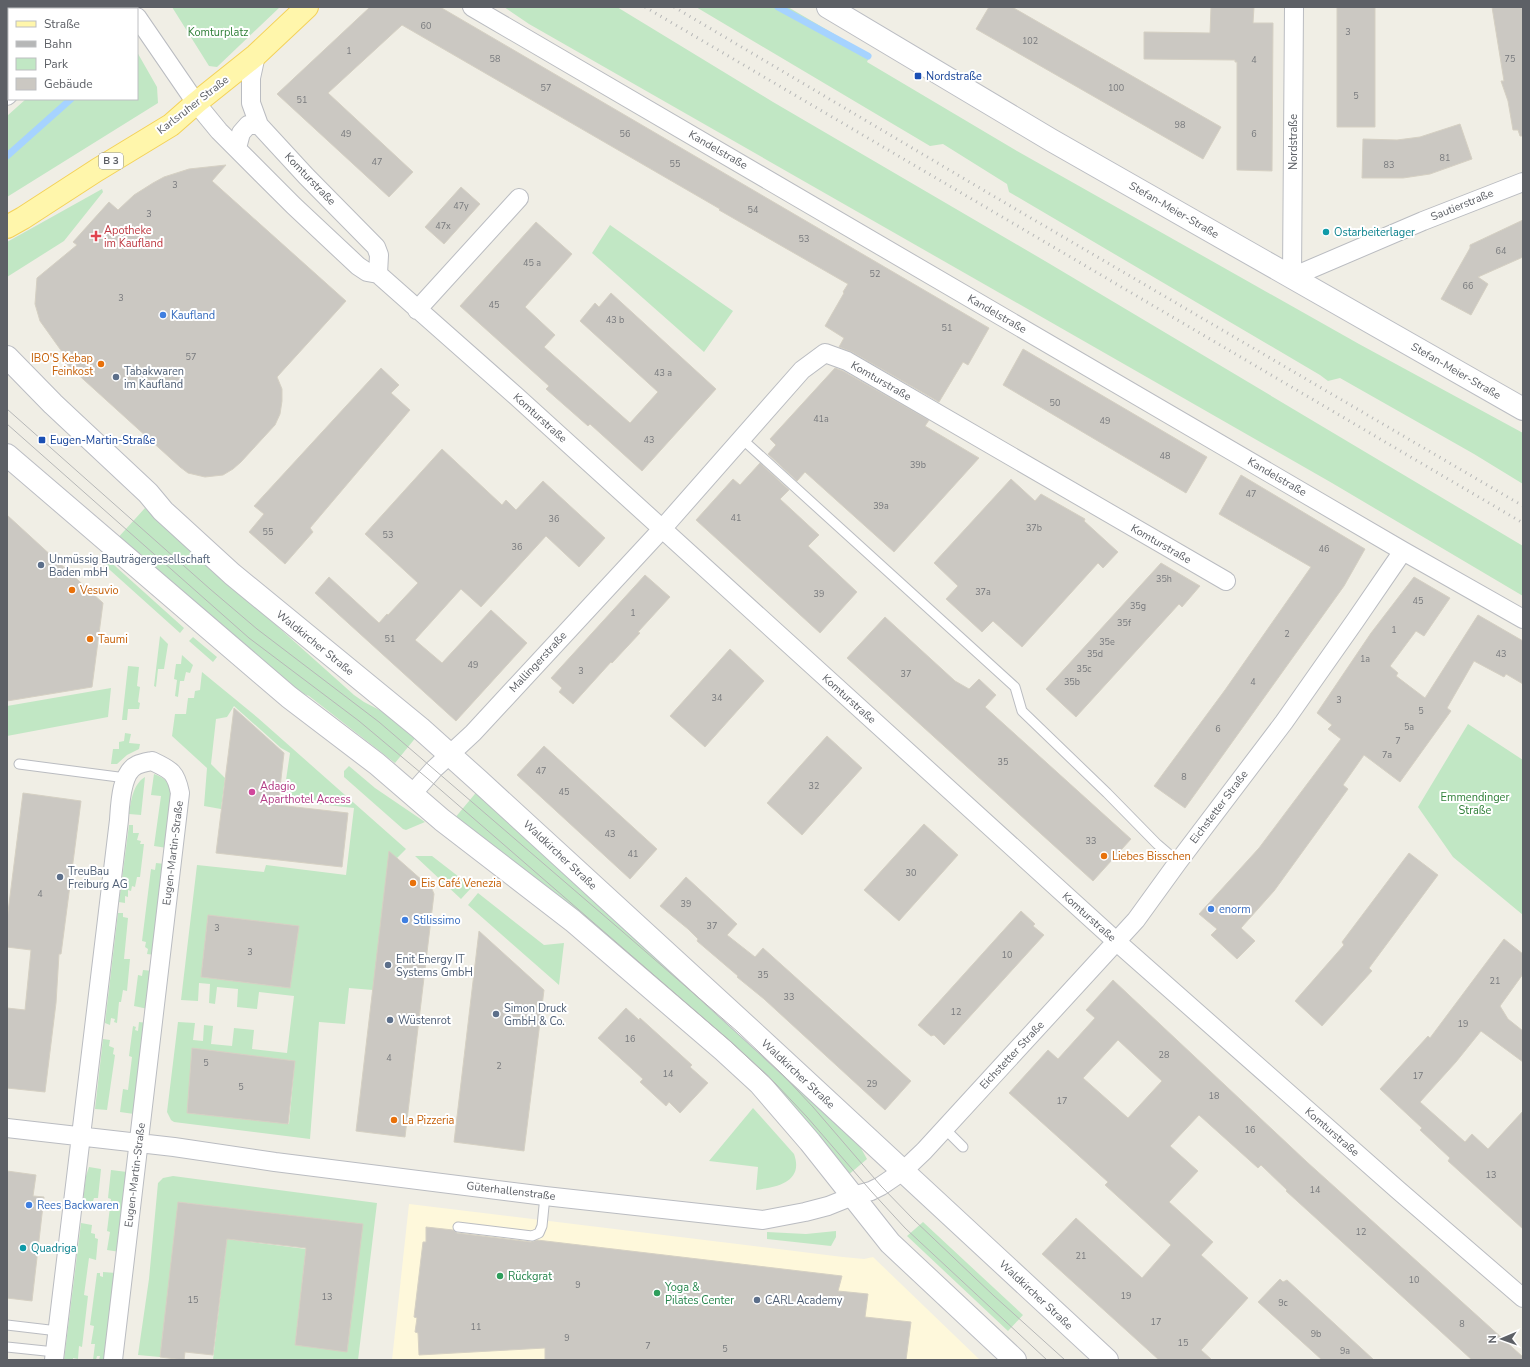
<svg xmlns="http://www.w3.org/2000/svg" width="1530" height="1367" font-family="'Nunito Sans',sans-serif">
  <rect width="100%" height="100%" fill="#f0eee5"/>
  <path fill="#fef8db" d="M409 1204 843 1257 864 1259 873 1257 980 1360H392Z"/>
  <path fill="#c1e7c4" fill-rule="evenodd" d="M172 7H280L217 67 209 66Z
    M504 7H617L773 102 1045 261 1523 546V596L1332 483 529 24Z
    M696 7H788L870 55 867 62 1017 151 1359 344 1523 433V484L1474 454 1340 378 1328 381 1320 375 1009 192 1007 184 943 144 930 146Z
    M137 52 157 87 158 103 7 197V116L26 99H137Z
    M102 189 103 192 64 241 7 277V242Z
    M610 225 733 311 704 352 592 253Z
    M145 508 354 695 364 702 393 717 417 736 395 763 309 696 287 687 115 541Z
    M105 557 184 628 180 633 101 562Z
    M160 636 168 644 164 669H158L156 687 154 686Z
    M193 637 217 657 213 662 189 641Z
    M182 655 193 665 190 673 186 672 184 681H180L178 697 175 696 177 680 174 679 176 664H181Z
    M128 666 139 667 137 686 140 687 138 702 140 703 139 709H128L127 720H122Z
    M202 672 258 718 406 849 397 858 373 990 349 988 345 1024 319 1022 310 1139 174 1122 171 1120 167 1112 178 1022 195 1023 193 1040 203 1041 204 1025 213 1026 211 1044 232 1046 234 1028 254 1030 252 1049 287 1053 294 996 259 992 257 1009 237 1007 238 989 217 987 215 1004 209 1003 210 984 199 983 198 1001 181 1000 197 865 264 872 266 865 346 875 354 808 283 800 290 753 281 748 234 706 227 717 216 719 211 764 225 778 221 809 204 806 207 768 172 736 175 714H186L188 698H194L195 691 200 690ZM208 915 299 926 290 988 201 977ZM192 1048 295 1061 289 1124 187 1113Z
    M111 688 108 717 7 736V706Z
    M1468 724 1523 760V915L1453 857 1418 807Z
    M125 733 131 734 129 743 140 744 139 749 127 755 117 764H111L113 749H119V742L124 741Z
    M349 766 375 788 425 822 406 830 403 829 344 777V771Z
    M154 774C159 776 164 778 167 782 175 793 168 834 167 848L154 846 161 796 151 795Z
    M145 777 141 815 129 814C131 801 133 784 145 777Z
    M479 789 857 1141 867 1159 847 1176 454 819Z
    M129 825H133V833H139L137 840 141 841 140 844H144L140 877H137L135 887 132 886 131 891 128 890V897L125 896V903L119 902Z
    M415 856H432L472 887 461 899Z
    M156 863 165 864 155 955 147 954 148 949 145 947 146 942 142 941 151 869 155 870Z
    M478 893 544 945 564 943 559 985 468 905Z
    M118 913H123V917L128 918 124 959H130L127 991 123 990 121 1002H119L117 1023 114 1022 115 1019 111 1018 110 1025 105 1023Z
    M143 970 153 971 148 1009 134 1006 138 975 142 976Z
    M139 1022 147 1023 134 1114 120 1112 123 1089 128 1090 132 1057 129 1056 133 1026 136 1027 135 1030 138 1031Z
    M103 1039 110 1040 109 1046 114 1048 113 1054 115 1055 107 1110 95 1109Z
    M753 1108 794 1154C804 1182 777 1187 756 1190L758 1167 709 1161Z
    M89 1167 101 1169 98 1198H94L92 1204H90L89 1210 82 1209 86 1176Z
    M111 1170 127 1172 120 1252 107 1250 110 1232 107 1231 111 1199 108 1198Z
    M173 1176 377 1203 358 1360H213L227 1239 306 1249 295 1345 347 1351 362 1224 179 1202 160 1357 138 1355 149 1279 158 1183 163 1178Z
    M923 1222 1023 1315 1008 1331 907 1236Z
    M81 1223 92 1225 91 1233 95 1234V1238L98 1239 96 1260 89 1258 84 1295 88 1296 82 1347 79 1346 78 1359 73 1358V1360H64Z
    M836 1231V1237L831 1246 767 1239V1232L806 1234Z
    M103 1272 116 1273 106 1360H99L100 1356H97L96 1360H93L95 1344H91L94 1326 90 1325 97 1273H100V1276L103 1277Z"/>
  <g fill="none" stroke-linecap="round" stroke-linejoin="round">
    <path stroke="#a6d3ff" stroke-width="7" d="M778 7 868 56
      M7 156 71 99"/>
  </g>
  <path fill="#cbc8c2" stroke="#d5d0c3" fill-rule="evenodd" d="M370 7H440L989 328 968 365 963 362 939 402 852 352 839 347 844 338 825 326 844 293 843 292 848 284 719 210 720 209 402 25 328 93 413 172 389 197 277 94Z
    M989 7H1012L1221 127 1203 159 976 29Z
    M1211 7H1254L1253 23H1273L1272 171 1237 170V62H1235V60L1144 59V32L1210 33Z
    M1337 7H1375V127H1337Z
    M1492 7H1523V136H1520L1518 130H1513L1508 101 1501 81H1504Z
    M1460 124 1472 159 1430 174 1403 178H1362L1363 139 1397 140 1420 137Z
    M226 165 212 181 346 301 277 377 282 389V401L280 414 275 425 241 462 233 469 223 475 205 477 188 473 180 467 62 360 65 356 40 321 35 304 37 278 77 245 73 242 109 202 118 210 134 195 153 183 164 177 189 169Z
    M461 187 480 204 444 244 425 227Z
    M1523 220V257L1478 277 1488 284 1471 315 1441 299 1470 248V245Z
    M536 222 572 254 525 307 555 335 544 347 630 423 658 392 580 321 595 303 599 307 611 293 716 389 642 471 590 424 588 426 546 389 549 386 460 306Z
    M1023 349 1207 457 1186 493 1003 385Z
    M381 368 399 385 391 393 410 410 310 528 313 532 285 564 249 532 264 514 254 506Z
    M835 368 843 371 929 420 925 426 979 458 894 552 805 472 797 481 768 454 776 445 770 439Z
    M442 449 502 505 506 500 516 510 543 481 605 538 579 567 546 536 481 607 461 589 415 640 442 663 491 610 527 643 456 721 315 593 329 577 379 623 387 614 388 615 418 583 365 534Z
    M760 463 789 490 780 499 819 535 808 546 857 592 820 633 696 520 733 479 740 485Z
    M1241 475 1365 549 1344 586 1185 808 1154 786 1225 690 1311 567 1219 514Z
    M1011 479 1035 501 1041 494 1085 519 1084 521 1118 552 1103 568 1098 563 1022 647 993 621 982 632 946 599 958 586 934 563Z
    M7 515 103 603 92 687 7 701Z
    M1161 563 1200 586 1182 607 1179 604 1076 717 1046 689Z
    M645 575 670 597 638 632 640 633 612 663 611 662 573 704 559 692 562 688 551 678Z
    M1414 577 1450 598 1424 636 1416 631 1390 666 1398 673 1396 676 1425 698 1478 615 1523 641V684L1506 674 1504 677 1474 661 1447 708 1451 711 1400 782 1364 755 1343 785 1348 789 1274 891 1241 928 1255 941 1237 959 1211 935 1217 929 1199 914 1259 848 1341 739 1328 729 1332 725 1317 713 1371 633Z
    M885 617 955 681 969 689 979 679 996 695 985 707 1131 839 1093 881 847 658Z
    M730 649 764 681 705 747 670 716Z
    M234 708 284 753 278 805 348 813 342 867 216 853Z
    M827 736 862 768 802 835 767 803Z
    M544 746 657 849 630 879 517 775Z
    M23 793 81 801 61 954H59L56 1003 45 1092 7 1088V1008L25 1010 31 950 7 947V920Z
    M924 824 958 855 899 921 864 890Z
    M389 851 432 889 434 894 405 1137 356 1131Z
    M1409 853 1438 875 1369 968 1372 971 1322 1026 1295 1001 1344 945 1342 942Z
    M686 877 737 924 727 935 755 957 763 948 911 1081 885 1110 764 999 737 977 738 976 697 941 698 939 688 929 660 906Z
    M1021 911 1035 924 1033 926 1044 935 944 1045 934 1035 931 1036 918 1025Z
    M208 915 299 926 290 988 201 977Z
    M479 931 544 990 524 1151 454 1142Z
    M1504 939 1523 954V974L1500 1006 1508 1019 1523 1031V1062L1481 1031 1456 1062 1420 1102 1465 1142 1472 1134 1488 1149 1523 1111V1229L1448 1161 1450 1158 1420 1130 1422 1128 1380 1089 1428 1036 1430 1038Z
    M1113 980 1307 1162 1523 1357V1360H1472L1286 1191 1287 1190 1261 1165 1258 1168 1199 1115 1170 1146 1198 1171 1169 1202 1213 1242 1201 1255 1248 1298 1201 1350 1212 1360H1159L1042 1254 1076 1218 1142 1278 1171 1245 1105 1185 1108 1182 1009 1093 1048 1050 1058 1059 1095 1018 1086 1010ZM1118 1040 1162 1081 1128 1118 1083 1078Z
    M626 1008 639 1020 640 1018 692 1065 690 1067 708 1083 680 1113 669 1102 666 1106 640 1082 643 1079 598 1038Z
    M192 1048 295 1061 288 1124 187 1113Z
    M7 1171 36 1175 33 1196 44 1197 32 1301 7 1298Z
    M178 1202 363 1224 347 1352 295 1345 306 1248 227 1239 213 1355 185 1352 184 1360 160 1357Z
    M426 1227 453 1230 457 1233 531 1242 537 1240 842 1276 838 1291 868 1294 865 1317 911 1322 906 1360H545V1348L419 1355 418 1333 415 1332 417 1318 414 1317 423 1242H426Z
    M1280 1279 1283 1282 1287 1280 1374 1360H1322L1258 1302Z"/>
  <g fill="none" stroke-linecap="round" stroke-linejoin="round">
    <g stroke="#babcc1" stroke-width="11">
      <path id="lane" d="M742 439 1015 687 1022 711 1107 793 1157 844 1178 862
        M19 764 126 778
        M944 1128 963 1147
        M458 1227 532 1236 539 1233 542 1226 545 1196
        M7 1325 58 1331
        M7 1347 55 1352"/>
    </g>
    <g stroke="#babcc1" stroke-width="20">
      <path id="street" d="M472 7 1403 551 1523 619
        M1294 7 1292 277 1423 221 1523 182
        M108 9 111 7
        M137 17 196 103 219 131 294 206 358 266 367 272 378 274 516 396 1117 942 1398 1190 1523 1298
        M256 55 251 78V103L259 125 306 176 376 247 379 255 378 274
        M7 96 9 94
        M237 148 241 133 248 125H259
        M417 310 519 198
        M412 794 434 769 473 733 662 529 802 370 825 353 847 361 1226 581
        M7 1128 174 1147 275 1162 545 1196 763 1220 805 1212 828 1206 853 1196 871 1191 881 1186 903 1171 924 1151 1136 920 1178 862 1284 722 1355 621 1403 551
        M54 1360 119 820C120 805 121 772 137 765 141 763 147 762 152 761 171 770 176 772 180 793L113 1360"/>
    </g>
    <g stroke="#bbbdc3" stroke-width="24">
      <path id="secondary" d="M828 7 1051 140 1523 409
        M7 357 53 404 148 493 163 511 232 574 420 728 478 780 767 1045 1107 1360
        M7 455 289 697 377 764 442 820 573 921 723 1050 760 1084 810 1142 890 1243 1015 1360"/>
    </g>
    <g stroke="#f4d259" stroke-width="24">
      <path id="primary" d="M7 227 23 218 97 170 171 125 196 103 256 55 307 7"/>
    </g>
    <use href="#lane" stroke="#fff" stroke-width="9"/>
    <use href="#street" stroke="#fff" stroke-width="18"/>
    <use href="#secondary" stroke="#fff" stroke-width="22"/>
    <use href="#primary" stroke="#fff6ab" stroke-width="22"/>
    <path stroke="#b6b7b7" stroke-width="1" d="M7 409 210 589 257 629 379 722 623 932 738 1032 783 1075 813 1107 881 1186 913 1219 994 1296 1065 1360
      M7 424 249 638 359 721 427 778 730 1041 775 1083 807 1117 871 1191 905 1228 1047 1360"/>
    <path stroke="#b6b7b7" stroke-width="3" stroke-dasharray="1 5" stroke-linecap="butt" d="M645 7 1523 523
      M674 7 995 197 1523 506"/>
  </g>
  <g fill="#1a4fb4" stroke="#fff" stroke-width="1.5">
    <rect x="914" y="72" width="8" height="8" rx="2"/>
    <rect x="38" y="436" width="8" height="8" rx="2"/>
  </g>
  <g fill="#0f9aa8" stroke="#fff" stroke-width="1.5">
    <circle cx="1326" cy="232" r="4"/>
    <circle cx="23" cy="1248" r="4"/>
  </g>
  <path fill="#e0444e" stroke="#fff" stroke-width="1.5" d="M94 230h4v4h4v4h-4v4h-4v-4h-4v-4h4z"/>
  <g fill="#3f7fe0" stroke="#fff" stroke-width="1.5">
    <circle cx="163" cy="315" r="4"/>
    <circle cx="1211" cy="909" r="4"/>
    <circle cx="405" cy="920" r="4"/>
    <circle cx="29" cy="1205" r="4"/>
  </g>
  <g fill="#e8710a" stroke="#fff" stroke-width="1.5">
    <circle cx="101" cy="364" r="4"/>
    <circle cx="72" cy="590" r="4"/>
    <circle cx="90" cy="639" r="4"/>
    <circle cx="1104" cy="856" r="4"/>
    <circle cx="413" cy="883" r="4"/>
    <circle cx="394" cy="1120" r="4"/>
  </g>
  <g fill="#5c6f8a" stroke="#fff" stroke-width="1.5">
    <circle cx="116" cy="377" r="4"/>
    <circle cx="41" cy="565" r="4"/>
    <circle cx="60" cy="877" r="4"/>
    <circle cx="388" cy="965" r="4"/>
    <circle cx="496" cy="1014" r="4"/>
    <circle cx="390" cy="1020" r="4"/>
    <circle cx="757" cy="1300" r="4"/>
  </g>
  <circle fill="#d1479c" stroke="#fff" stroke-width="1.5" cx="252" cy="792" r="4"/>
  <g fill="#2e9e5b" stroke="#fff" stroke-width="1.5">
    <circle cx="500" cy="1276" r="4"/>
    <circle cx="657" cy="1293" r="4"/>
  </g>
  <g text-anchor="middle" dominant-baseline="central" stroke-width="4" stroke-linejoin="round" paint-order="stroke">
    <g font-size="9" fill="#787a7d">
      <text x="426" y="26">60</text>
      <text x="1348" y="32">3</text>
      <text x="1030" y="41">102</text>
      <text x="349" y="51">1</text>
      <text x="495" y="59">58</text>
      <text x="1510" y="59">75</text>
      <text x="1254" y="60">4</text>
      <text x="546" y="88">57</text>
      <text x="1116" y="88">100</text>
      <text x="1356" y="96">5</text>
      <text x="302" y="100">51</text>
      <text x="1180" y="125">98</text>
      <text x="346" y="134">49</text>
      <text x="625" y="134">56</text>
      <text x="1254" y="134">6</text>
      <text x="1445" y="158">81</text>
      <text x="377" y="162">47</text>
      <text x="675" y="164">55</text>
      <text x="1389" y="165">83</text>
      <text x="175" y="185">3</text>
      <text x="461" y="206">47y</text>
      <text x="753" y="210">54</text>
      <text x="149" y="214">3</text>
      <text x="443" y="226">47x</text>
      <text x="804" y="239">53</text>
      <text x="1501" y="251">64</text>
      <text x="532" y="263">45 a</text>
      <text x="875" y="274">52</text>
      <text x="1468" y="286">66</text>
      <text x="121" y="298">3</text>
      <text x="494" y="305">45</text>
      <text x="615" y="320">43 b</text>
      <text x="947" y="328">51</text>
      <text x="191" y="357">57</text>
      <text x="663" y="373">43 a</text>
      <text x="1055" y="403">50</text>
      <text x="821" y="419">41a</text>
      <text x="1105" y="421">49</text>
      <text x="649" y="440">43</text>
      <text x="1165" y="456">48</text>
      <text x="918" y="465">39b</text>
      <text x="1251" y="494">47</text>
      <text x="881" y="506">39a</text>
      <text x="736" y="518">41</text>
      <text x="554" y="519">36</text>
      <text x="1034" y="528">37b</text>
      <text x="268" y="532">55</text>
      <text x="388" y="535">53</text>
      <text x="517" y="547">36</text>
      <text x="1324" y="549">46</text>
      <text x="1164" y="579">35h</text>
      <text x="983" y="592">37a</text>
      <text x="819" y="594">39</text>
      <text x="1418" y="601">45</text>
      <text x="1138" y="606">35g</text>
      <text x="633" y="613">1</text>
      <text x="1124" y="623">35f</text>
      <text x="1394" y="630">1</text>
      <text x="1287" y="634">2</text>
      <text x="390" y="639">51</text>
      <text x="1107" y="642">35e</text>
      <text x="1095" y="654">35d</text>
      <text x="1501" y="654">43</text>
      <text x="1365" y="659">1a</text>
      <text x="473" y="665">49</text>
      <text x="1084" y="669">35c</text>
      <text x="581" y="671">3</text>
      <text x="906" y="674">37</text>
      <text x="1072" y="682">35b</text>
      <text x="1253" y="682">4</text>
      <text x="717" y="698">34</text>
      <text x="1339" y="700">3</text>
      <text x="1421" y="711">5</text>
      <text x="1409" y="727">5a</text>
      <text x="1218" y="729">6</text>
      <text x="1398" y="741">7</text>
      <text x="1387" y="755">7a</text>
      <text x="1003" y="762">35</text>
      <text x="541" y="771">47</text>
      <text x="1184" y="777">8</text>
      <text x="814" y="786">32</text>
      <text x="564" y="792">45</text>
      <text x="610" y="834">43</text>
      <text x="1091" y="841">33</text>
      <text x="633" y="854">41</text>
      <text x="911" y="873">30</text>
      <text x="40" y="894">4</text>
      <text x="686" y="904">39</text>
      <text x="712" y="926">37</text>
      <text x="217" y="928">3</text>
      <text x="250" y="952">3</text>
      <text x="1007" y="955">10</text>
      <text x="763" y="975">35</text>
      <text x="1495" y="981">21</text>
      <text x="789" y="997">33</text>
      <text x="956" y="1012">12</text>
      <text x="1463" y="1024">19</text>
      <text x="630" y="1039">16</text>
      <text x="1164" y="1055">28</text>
      <text x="389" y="1058">4</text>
      <text x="206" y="1063">5</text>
      <text x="499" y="1066">2</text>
      <text x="668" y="1074">14</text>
      <text x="1418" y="1076">17</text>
      <text x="872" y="1084">29</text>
      <text x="241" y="1087">5</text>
      <text x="1214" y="1096">18</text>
      <text x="1062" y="1101">17</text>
      <text x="1250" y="1130">16</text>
      <text x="1491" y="1175">13</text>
      <text x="1315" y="1190">14</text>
      <text x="1361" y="1232">12</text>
      <text x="1081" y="1256">21</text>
      <text x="1414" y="1280">10</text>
      <text x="578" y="1285">9</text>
      <text x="1126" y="1296">19</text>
      <text x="327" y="1297">13</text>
      <text x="193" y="1300">15</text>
      <text x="1283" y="1303">9c</text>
      <text x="1156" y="1322">17</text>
      <text x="1462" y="1324">8</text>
      <text x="476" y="1327">11</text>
      <text x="1316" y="1334">9b</text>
      <text x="567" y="1338">9</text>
      <text x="1183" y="1343">15</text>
      <text x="648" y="1346">7</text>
      <text x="725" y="1349">5</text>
      <text x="1345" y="1351">9a</text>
    </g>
    <rect fill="#fff" stroke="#8e9094" stroke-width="1" x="99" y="153" width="24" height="16" rx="3"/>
    <g font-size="10" font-weight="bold" fill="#5d6066">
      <text x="111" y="161">B 3</text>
    </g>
    <g font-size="11" fill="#31813a" stroke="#fff">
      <text x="218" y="32">Komturplatz</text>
      <text x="1475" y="797">Emmendinger<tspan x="1475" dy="13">Straße</tspan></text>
    </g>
    <g font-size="11" fill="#164399" stroke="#fff" text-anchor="start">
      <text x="926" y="76">Nordstraße</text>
      <text x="50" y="440">Eugen-Martin-Straße</text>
    </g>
    <g font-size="11" fill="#5d6066" stroke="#fff">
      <text transform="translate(193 105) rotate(-38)">Karlsruher Straße</text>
      <text transform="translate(1293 142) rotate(-90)">Nordstraße</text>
      <text transform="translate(718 150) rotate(30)">Kandelstraße</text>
      <text transform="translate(310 179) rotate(46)">Komturstraße</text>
      <text transform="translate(1462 205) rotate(-22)">Sautierstraße</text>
      <text transform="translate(1174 210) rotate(30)">Stefan-Meier-Straße</text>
      <text transform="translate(997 314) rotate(30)">Kandelstraße</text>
      <text transform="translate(1456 371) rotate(30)">Stefan-Meier-Straße</text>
      <text transform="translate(881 381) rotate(30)">Komturstraße</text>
      <text transform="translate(540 418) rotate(42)">Komturstraße</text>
      <text transform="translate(1277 477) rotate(30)">Kandelstraße</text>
      <text transform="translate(1161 544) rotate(30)">Komturstraße</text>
      <text transform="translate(315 643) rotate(39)">Waldkircher Straße</text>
      <text transform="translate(538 662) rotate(-47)">Mallingerstraße</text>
      <text transform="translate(849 699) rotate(42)">Komturstraße</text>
      <text transform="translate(1219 807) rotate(-53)">Eichstetter Straße</text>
      <text transform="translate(173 853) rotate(-83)">Eugen-Martin-Straße</text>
      <text transform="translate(560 855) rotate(43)">Waldkircher Straße</text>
      <text transform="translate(1089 917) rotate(42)">Komturstraße</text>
      <text transform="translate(1012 1055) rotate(-47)">Eichstetter Straße</text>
      <text transform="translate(798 1074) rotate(43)">Waldkircher Straße</text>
      <text transform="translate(1332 1132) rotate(41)">Komturstraße</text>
      <text transform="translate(135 1175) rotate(-83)">Eugen-Martin-Straße</text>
      <text transform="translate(511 1191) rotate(7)">Güterhallenstraße</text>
      <text transform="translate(1036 1295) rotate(43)">Waldkircher Straße</text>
    </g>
    <g font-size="11" fill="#be3a42" stroke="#fff" text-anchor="start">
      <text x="104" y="230">Apotheke<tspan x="104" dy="13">im Kaufland</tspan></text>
    </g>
    <g font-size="11" fill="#0d838f" stroke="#fff" text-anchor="start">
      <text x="1334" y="232">Ostarbeiterlager</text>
      <text x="31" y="1248">Quadriga</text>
    </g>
    <g font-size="11" fill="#366cbe" stroke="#fff" text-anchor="start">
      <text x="171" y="315">Kaufland</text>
      <text x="1219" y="909">enorm</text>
      <text x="413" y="920">Stilissimo</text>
      <text x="37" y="1205">Rees Backwaren</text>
    </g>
    <g font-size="11" fill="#c56008" stroke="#fff" text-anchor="start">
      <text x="93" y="358" text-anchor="end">IBO'S Kebap<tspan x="93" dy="13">Feinkost</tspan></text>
      <text x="80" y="590">Vesuvio</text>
      <text x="98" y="639">Taumi</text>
      <text x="1112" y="856">Liebes Bisschen</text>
      <text x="421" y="883">Eis Café Venezia</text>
      <text x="402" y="1120">La Pizzeria</text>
    </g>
    <g font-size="11" fill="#4e5e75" stroke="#fff" text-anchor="start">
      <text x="124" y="371">Tabakwaren<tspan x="124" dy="13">im Kaufland</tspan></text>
      <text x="49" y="559">Unmüssig Bauträgergesellschaft<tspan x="49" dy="13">Baden mbH</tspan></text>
      <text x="68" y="871">TreuBau<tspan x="68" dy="13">Freiburg AG</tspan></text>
      <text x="396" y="959">Enit Energy IT<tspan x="396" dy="13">Systems GmbH</tspan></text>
      <text x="504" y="1008">Simon Druck<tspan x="504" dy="13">GmbH &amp; Co.</tspan></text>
      <text x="398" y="1020">Wüstenrot</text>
      <text x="765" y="1300">CARL Academy</text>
    </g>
    <g font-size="11" fill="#b23c85" stroke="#fff" text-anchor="start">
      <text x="260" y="786">Adagio<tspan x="260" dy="13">Aparthotel Access</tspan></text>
    </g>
    <g font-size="11" fill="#27864d" stroke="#fff" text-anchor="start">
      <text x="508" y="1276">Rückgrat</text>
      <text x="665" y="1287">Yoga &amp;<tspan x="665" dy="13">Pilates Center</tspan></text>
    </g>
  </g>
  <rect width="1530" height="1367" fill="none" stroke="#5d6066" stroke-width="16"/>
  <rect x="8" y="8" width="130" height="92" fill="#ffffff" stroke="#bebfc2"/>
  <rect x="16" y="21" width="20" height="6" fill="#fff6ab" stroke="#bebfc2"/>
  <text x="44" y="28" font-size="12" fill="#5d6066">Straße</text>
  <rect x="16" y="41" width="20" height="6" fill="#b6b7b7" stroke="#bebfc2"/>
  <text x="44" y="48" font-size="12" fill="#5d6066">Bahn</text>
  <rect x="16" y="58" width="20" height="12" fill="#c1e7c4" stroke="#bebfc2"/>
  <text x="44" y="68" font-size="12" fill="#5d6066">Park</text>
  <rect x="16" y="78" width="20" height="12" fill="#cbc8c2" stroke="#bebfc2"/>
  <text x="44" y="88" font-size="12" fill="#5d6066">Gebäude</text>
  <g transform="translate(1502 1339) rotate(268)" stroke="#ffffff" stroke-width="3" paint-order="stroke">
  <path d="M0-3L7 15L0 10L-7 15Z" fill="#5d6066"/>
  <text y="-6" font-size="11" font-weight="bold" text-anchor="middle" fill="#5d6066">N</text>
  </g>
</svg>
